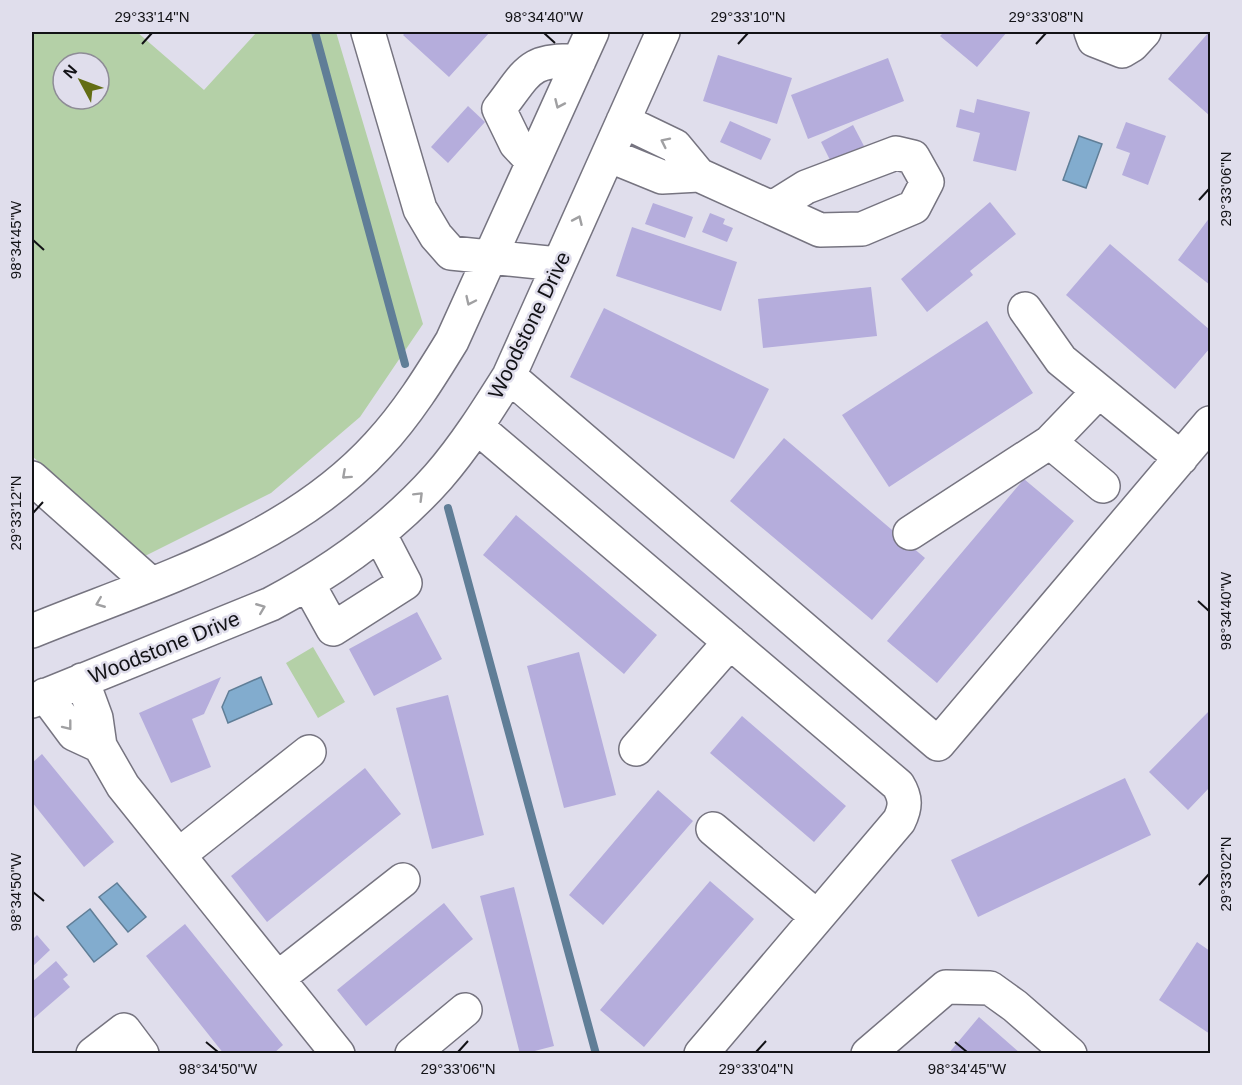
<svg xmlns="http://www.w3.org/2000/svg" width="1242" height="1085" font-family="Helvetica,sans-serif">
  <rect width="100%" height="100%" fill="#e0deec"/>
  <path fill="#b4d0a7" fill-rule="evenodd" d="M32 32H137L204 90 257 32H336L423 324 360 417 271 493 145 556 32 456ZM63 63H99V99H63Z
    M313 647 345 702 318 718 286 663Z"/>
  <path fill="#82acce" stroke="#607e97" stroke-width="1.5" d="M1079 136 1102 144 1086 188 1063 180Z
    M261 677 272 704 228 723 222 707 229 691Z
    M117 883 146 917 128 932 99 897Z
    M90 909 117 944 94 962 67 927Z"/>
  <g fill="none" stroke-linecap="round" stroke-linejoin="round">
    <path stroke="#607e97" stroke-width="8" d="M315 32 405 364
      M448 508 596 1054"/>
  </g>
  <path fill="#b5addc" d="M406 32H490L449 77 403 35Z
    M944 32H1007L977 67 940 36Z
    M1209 32H1210V116L1168 79Z
    M718 55 792 78 777 124 703 101Z
    M888 58 904 101 808 139 791 95Z
    M977 99 1030 112 1016 171 973 161 980 133 956 127 960 109 974 113Z
    M468 106 485 122 448 163 431 147Z
    M730 121 771 139 761 160 720 142Z
    M1126 122 1166 136 1148 185 1122 175 1130 153 1116 148Z
    M853 125 864 146 831 162 821 142Z
    M990 202 1016 234 970 271 973 275 927 312 901 279Z
    M653 203 693 217 685 238 645 224Z
    M710 213 725 219 723 224 733 228 727 242 702 232Z
    M1210 217V285L1178 260Z
    M632 227 737 262 721 311 616 276Z
    M1110 244 1210 330V348L1175 389 1066 295Z
    M871 287 877 336 763 348 758 299Z
    M604 308 769 389 734 459 570 377Z
    M987 321 1033 393 889 487 842 415Z
    M784 438 925 558 872 620 730 501Z
    M1024 479 1074 521 937 683 887 641Z
    M516 515 657 635 624 674 483 555Z
    M417 612 442 659 374 696 349 649Z
    M579 652 616 795 564 808 527 666Z
    M221 677 204 714 192 719 211 767 171 783 139 713Z
    M448 695 484 835 432 849 396 708Z
    M1210 710V787L1188 810 1149 772Z
    M742 716 846 806 814 842 710 753Z
    M42 754 114 842 84 867 32 802V763Z
    M365 768 401 814 267 922 231 876Z
    M1125 778 1151 835 978 917 951 860Z
    M658 790 693 821 603 925 569 895Z
    M710 881 754 919 644 1047 600 1010Z
    M514 887 554 1046 523 1054H520L480 896Z
    M444 903 473 939 366 1026 337 990Z
    M185 924 283 1045 273 1054H224L146 956Z
    M37 935 50 950 32 967V940Z
    M1197 942 1210 951V1034L1159 1000Z
    M56 961 68 975 63 979 70 987 33 1019 32 982Z
    M979 1017 1021 1054H948Z"/>
  <g fill="none" stroke-linecap="round" stroke-linejoin="round">
    <g stroke="#767480" stroke-width="36">
      <path id="minor" d="M368 32 420 209 436 236 451 253 558 264
        M1091 32 1094 40 1122 51 1132 45 1144 32
        M623 121 675 146 699 175
        M608 155 662 177 699 175 820 230 862 229 914 207 927 182 913 157 896 153 806 187 774 207
        M533 162 516 144 499 109C528 72 528 58 579 61
        M1025 309 1061 360 1181 458
        M509 376 938 744 1210 423
        M477 427 898 785C906 798 906 807 899 821L701 1054
        M1050 442 1103 486
        M32 478 150 583
        M910 533 1050 442 1099 391
        M308 584 333 629 405 583 379 533
        M32 631C152 582 288 544 378 445 407 414 430 377 452 341L592 32
        M82 680 96 718 100 746 123 786 338 1054
        M45 695 74 734 100 746
        M32 701 271 604C333 571 391 530 438 477 465 446 487 411 509 376L663 32
        M636 749 730 642
        M713 829 817 917
        M180 854 309 752
        M278 978 403 880
        M93 1054 124 1030 142 1054
        M412 1054 465 1010
        M868 1054 946 987 990 988 1015 1006 1070 1054"/>
    </g>
    <use href="#minor" stroke="#fff" stroke-width="33"/>
  </g>
  <defs><path id="oneway-chevron" d="M-2-3.5L2.5 0L-2 3.5" fill="none" stroke-width="1.6" stroke-linecap="round" stroke-linejoin="round" transform="scale(1.5)"/></defs>
  <g stroke="#a0a0a2">
    <use href="#oneway-chevron" transform="translate(559 104) rotate(114)"/>
    <use href="#oneway-chevron" transform="translate(665 142) rotate(-154)"/>
    <use href="#oneway-chevron" transform="translate(578 220) rotate(-66)"/>
    <use href="#oneway-chevron" transform="translate(470 301) rotate(115)"/>
    <use href="#oneway-chevron" transform="translate(346 475) rotate(138)"/>
    <use href="#oneway-chevron" transform="translate(419 496) rotate(-45)"/>
    <use href="#oneway-chevron" transform="translate(100 603) rotate(158)"/>
    <use href="#oneway-chevron" transform="translate(261 608) rotate(-22)"/>
    <use href="#oneway-chevron" transform="translate(68 726) rotate(52)"/>
  </g>
  <path fill="none" stroke="#121216" stroke-width="2" d="M544 33 555 43M142 44 152 33M738 44 748 33M1036 44 1046 33M1199 200 1209 189M33 240 44 250M33 513 43 502M1198 601 1209 611M1199 885 1209 874M33 892 44 901M206 1042 218 1052M955 1042 967 1052M458 1052 468 1041M756 1052 766 1041"/>
  <g text-anchor="middle" dominant-baseline="central" stroke-width="5" stroke-linejoin="round" paint-order="stroke">
    <g font-size="21" fill="#121216" stroke="#e0deec">
      <text transform="translate(529 325) rotate(-64)">Woodstone Drive</text>
      <text transform="translate(164 647) rotate(-22)">Woodstone Drive</text>
    </g>
  </g>
  <rect width="1242" height="1085" fill="none" stroke="#e0deec" stroke-width="66"/>
  <g transform="translate(81 81) rotate(311)"><circle r="28" fill="#e0deec" stroke="#8e8c96" stroke-width="1.5"/>
  <path d="M0-4.5L10 22L0 15L-10 22Z" fill="#636d14"/>
  <text y="-9" font-size="16" font-weight="bold" text-anchor="middle" fill="#121216">N</text>
  </g>
  <rect x="33" y="33" width="1176" height="1019" fill="none" stroke="#121216" stroke-width="2"/>
  <g font-size="15" text-anchor="middle" fill="#121216">
    <text x="152" y="22">29°33'14"N</text>
    <text x="544" y="22">98°34'40"W</text>
    <text x="748" y="22">29°33'10"N</text>
    <text x="1046" y="22">29°33'08"N</text>
    <text transform="translate(1226 189) rotate(-90)" y="5">29°33'06"N</text>
    <text transform="translate(16 240) rotate(-90)" y="5">98°34'45"W</text>
    <text transform="translate(16 513) rotate(-90)" y="5">29°33'12"N</text>
    <text transform="translate(1226 611) rotate(-90)" y="5">98°34'40"W</text>
    <text transform="translate(1226 874) rotate(-90)" y="5">29°33'02"N</text>
    <text transform="translate(16 892) rotate(-90)" y="5">98°34'50"W</text>
    <text x="218" y="1074">98°34'50"W</text>
    <text x="458" y="1074">29°33'06"N</text>
    <text x="756" y="1074">29°33'04"N</text>
    <text x="967" y="1074">98°34'45"W</text>
  </g>
</svg>
